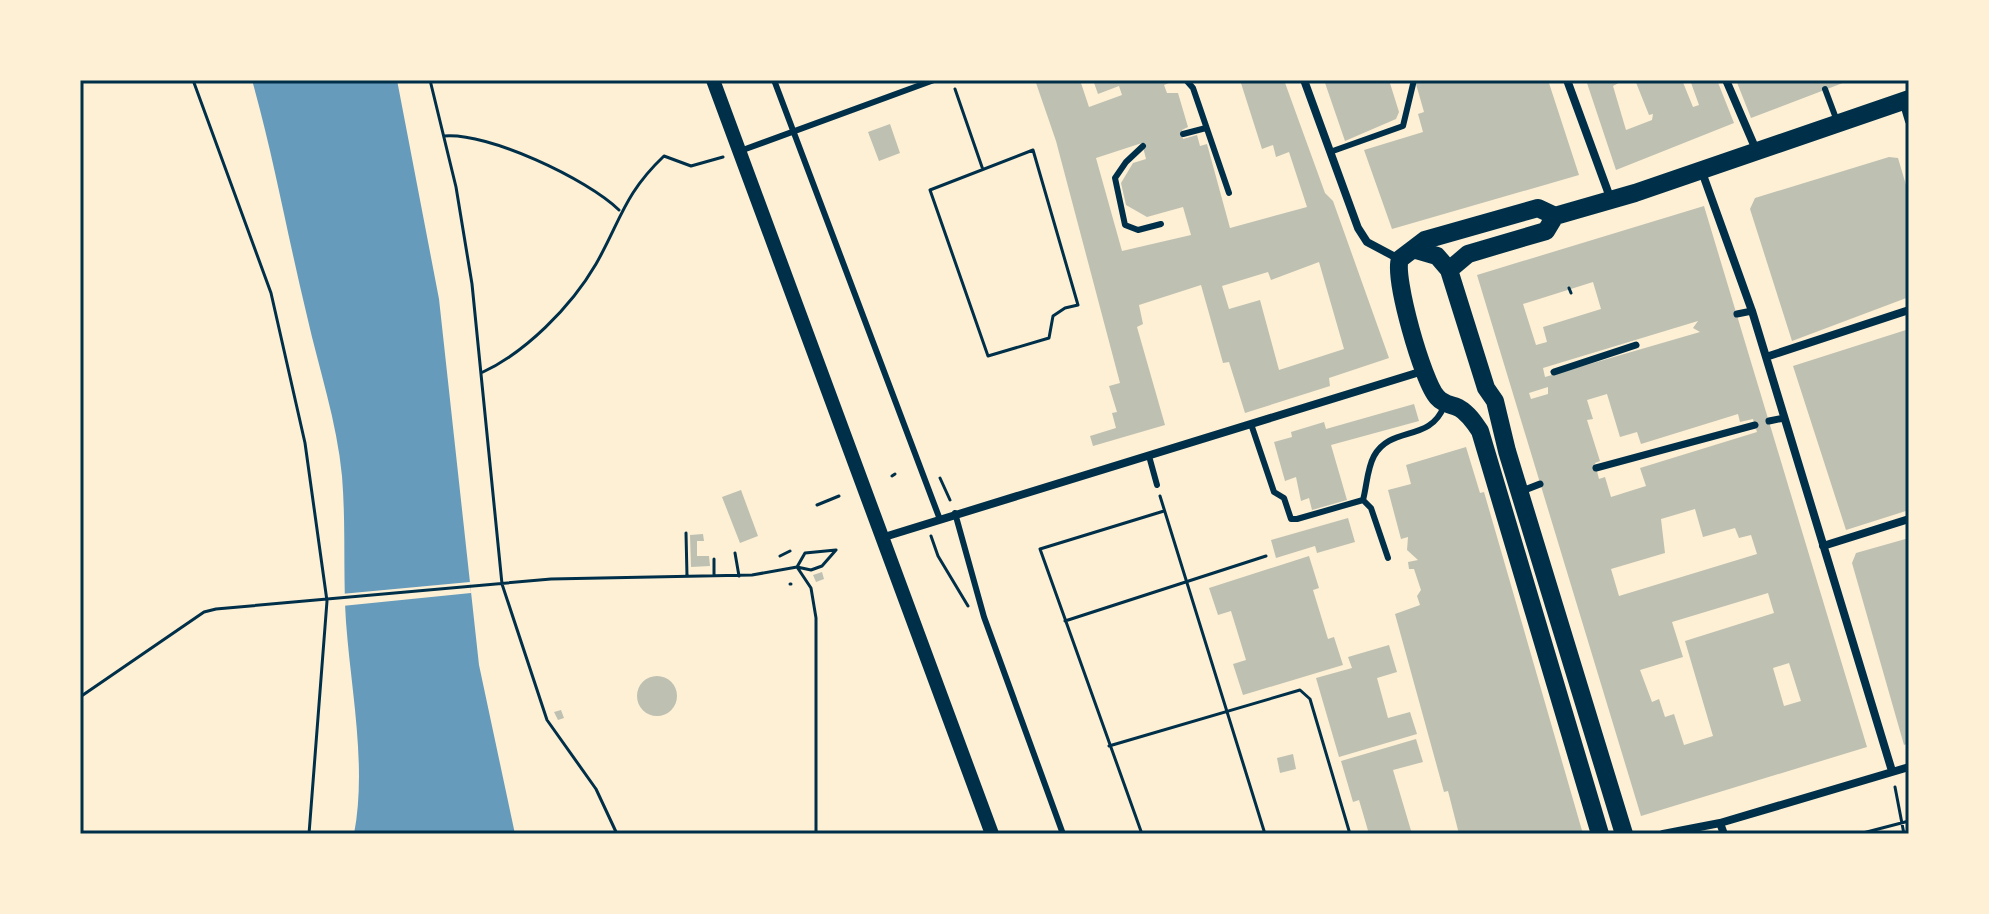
<svg xmlns="http://www.w3.org/2000/svg" width="1989" height="914" font-family="'Open Sans',sans-serif">
  <rect width="100%" height="100%" fill="#fdf0d5"/>
  <path fill="#669bbc" d="M252 80H397L439 299 479 665 515 834H354C367 766 351 691 346 622 343 574 346 525 342 476 337 422 319 369 307 316 288 238 274 158 252 80Z"/>
  <path fill="#fdf0d5" d="M470 582 471 593 342 606 341 594Z"/>
  <path fill="#bec0b2" fill-rule="evenodd" d="M1035 80H1080L1089 107 1122 95 1119 86 1098 94 1093 80H1177L1164 85 1167 93H1178L1188 127 1182 130 1183 139 1197 135 1200 146 1207 144 1230 228 1307 207 1289 152 1276 157 1273 145 1262 149 1240 80H1284L1325 193 1333 201 1389 358 1329 378 1330 386 1245 413 1229 362 1223 363 1201 285 1139 305 1143 324 1137 327 1165 425 1093 446 1090 436 1116 428 1112 413 1117 412 1109 386 1120 383 1056 141ZM1142 143 1146 159 1133 163 1121 183 1126 205 1147 217 1183 207 1191 235 1122 251 1096 158ZM1319 262 1344 349 1279 370 1260 300 1229 309 1222 286 1268 272 1271 280Z
    M1324 80H1389L1399 112 1396 119 1345 141Z
    M1418 80H1548L1579 175 1392 229 1364 150 1423 132 1418 114 1424 112 1416 84Z
    M1586 80H1624L1613 86 1626 130 1652 120 1653 114 1649 115 1635 80H1682L1693 107 1699 105 1690 80H1717L1734 123 1616 170Z
    M1736 80H1848V81L1751 118Z
    M890 124 900 153 879 161 868 132Z
    M1889 157 1898 158 1909 195V297L1792 341 1750 209 1755 198Z
    M1704 206 1867 747 1641 816 1477 275ZM1593 282 1601 309 1543 327 1547 342 1536 345 1523 304ZM1698 321 1693 328 1700 332 1545 377 1543 368ZM1548 387V394L1531 399 1529 393ZM1607 394 1620 437 1637 432 1641 444 1738 414 1740 422 1753 419 1757 432 1640 468 1646 486 1611 497 1605 477 1599 479 1595 463 1600 461 1587 420 1593 419 1587 400ZM1695 509 1703 537 1735 528 1739 538 1751 535 1757 554 1619 596 1611 569 1665 553 1661 519ZM1768 593 1774 613 1685 641 1713 736 1684 745 1674 714 1665 717 1659 699 1652 702 1640 670 1683 657 1672 622ZM1789 663 1801 701 1784 706 1773 668Z
    M1909 329V510L1846 530 1793 366Z
    M1414 404 1419 421 1331 445 1347 500 1312 510 1309 498 1301 501 1296 477 1285 481 1274 442 1292 437 1291 432 1324 422 1326 429Z
    M1466 447 1480 493 1484 492 1583 834H1459L1448 791 1444 792 1395 614 1420 605 1417 596 1421 590 1414 569H1409L1408 562 1418 560 1407 550 1408 537 1401 539 1388 490 1411 484 1406 465Z
    M741 490 758 536 740 543 722 497Z
    M1348 518 1355 542 1317 553 1315 546 1276 558 1271 540Z
    M703 534 704 541H697V556H709L710 566 691 567 690 535Z
    M1909 538V743L1904 745 1852 563 1856 553Z
    M1309 556 1319 588 1313 590 1328 639 1334 637 1343 665 1243 695 1233 664 1246 660 1231 611 1218 615 1209 588Z
    M822 572 824 579 816 582 813 575Z
    M1389 645 1397 672 1377 678 1388 718 1410 712 1417 734 1339 757 1316 678 1352 668 1348 657Z
    M637 696a20 20 0 1 1 40 0a20 20 0 1 1-40 0Z
    M561 710 564 718 558 720 554 712Z
    M1416 739 1423 762 1393 770 1412 834H1369L1359 800 1353 802 1341 761Z
    M1293 754 1296 769 1280 773 1277 758Z"/>
  <g fill="none" stroke-linecap="round" stroke-linejoin="round">
    <path stroke="#003049" stroke-width="3" d="M193 80 271 293 305 443 327 601 309 834
      M430 80 456 187 472 284 502 584 547 720 596 789 617 834
      M955 89 982 167
      M444 136C488 132 587 179 619 210
      M1033 150 1078 305 1065 308 1053 316 1049 338 988 356 930 190Z
      M1569 288 1571 293
      M481 373C525 353 571 307 596 264 621 220 624 194 664 156L691 166 723 157
      M892 476 895 474
      M940 478 950 500
      M1160 496 1265 834
      M817 505 839 496
      M686 533 687 576
      M931 536 938 556 968 606
      M735 553 739 576
      M780 556 790 551
      M714 559V575
      M797 567 811 588 816 618V834
      M797 567 805 553 836 550
      M790 584H791
      M1065 621 1266 556
      M80 697 204 612 216 609 551 579 752 575 797 567 811 570 822 566 836 550
      M1109 746 1300 690 1310 699 1350 834
      M1895 787 1904 834
      M1142 834 1040 549 1164 511
      M1859 834 1909 821"/>
    <path stroke="#003049" stroke-width="6" d="M774 80 939 517
      M1186 80 1193 88 1229 193
      M1825 89 1837 121
      M1183 134 1206 128
      M1143 146 1126 162 1115 178 1125 225 1138 230 1161 224
      M740 151 934 80
      M1330 152 1403 126 1414 80
      M1251 424 1274 492 1284 498 1291 519H1297L1363 500C1367 485 1367 469 1374 456 1391 425 1430 443 1444 406
      M1149 456 1157 485
      M1363 500 1371 508 1388 558
      M955 513 984 617 1063 834"/>
    <path stroke="#003049" stroke-width="7" d="M1737 314 1752 311
      M1554 372 1636 345
      M1769 421 1784 418
      M1596 468 1755 425
      M1522 491 1540 484"/>
    <path stroke="#003049" stroke-width="8" d="M1304 80 1358 228 1367 242 1399 259
      M1567 80 1611 200
      M1726 80 1757 152
      M1903 101 1909 121
      M1702 172 1752 311 1892 771
      M1766 357 1909 310
      M881 538 1423 371
      M1823 546 1909 519
      M1720 823 1724 834
      M1663 834 1720 823 1909 767"/>
    <path stroke="#003049" stroke-width="14" d="M713 80 992 834"/>
    <path stroke="#003049" stroke-width="18" d="M1413 249 1437 256 1449 270 1486 388 1495 401 1507 451 1624 834
      M1449 270 1468 254 1546 231 1555 216
      M1600 834 1480 431C1474 422 1468 413 1459 408 1450 404 1444 405 1437 397 1423 382 1393 277 1400 259L1425 240 1538 208 1555 216 1635 193 1909 99"/>
  </g>
  <rect width="1989" height="914" fill="none" stroke="#fdf0d5" stroke-width="164"/>
  <rect x="82" y="82" width="1825" height="750" fill="none" stroke="#003049" stroke-width="3"/>
</svg>
